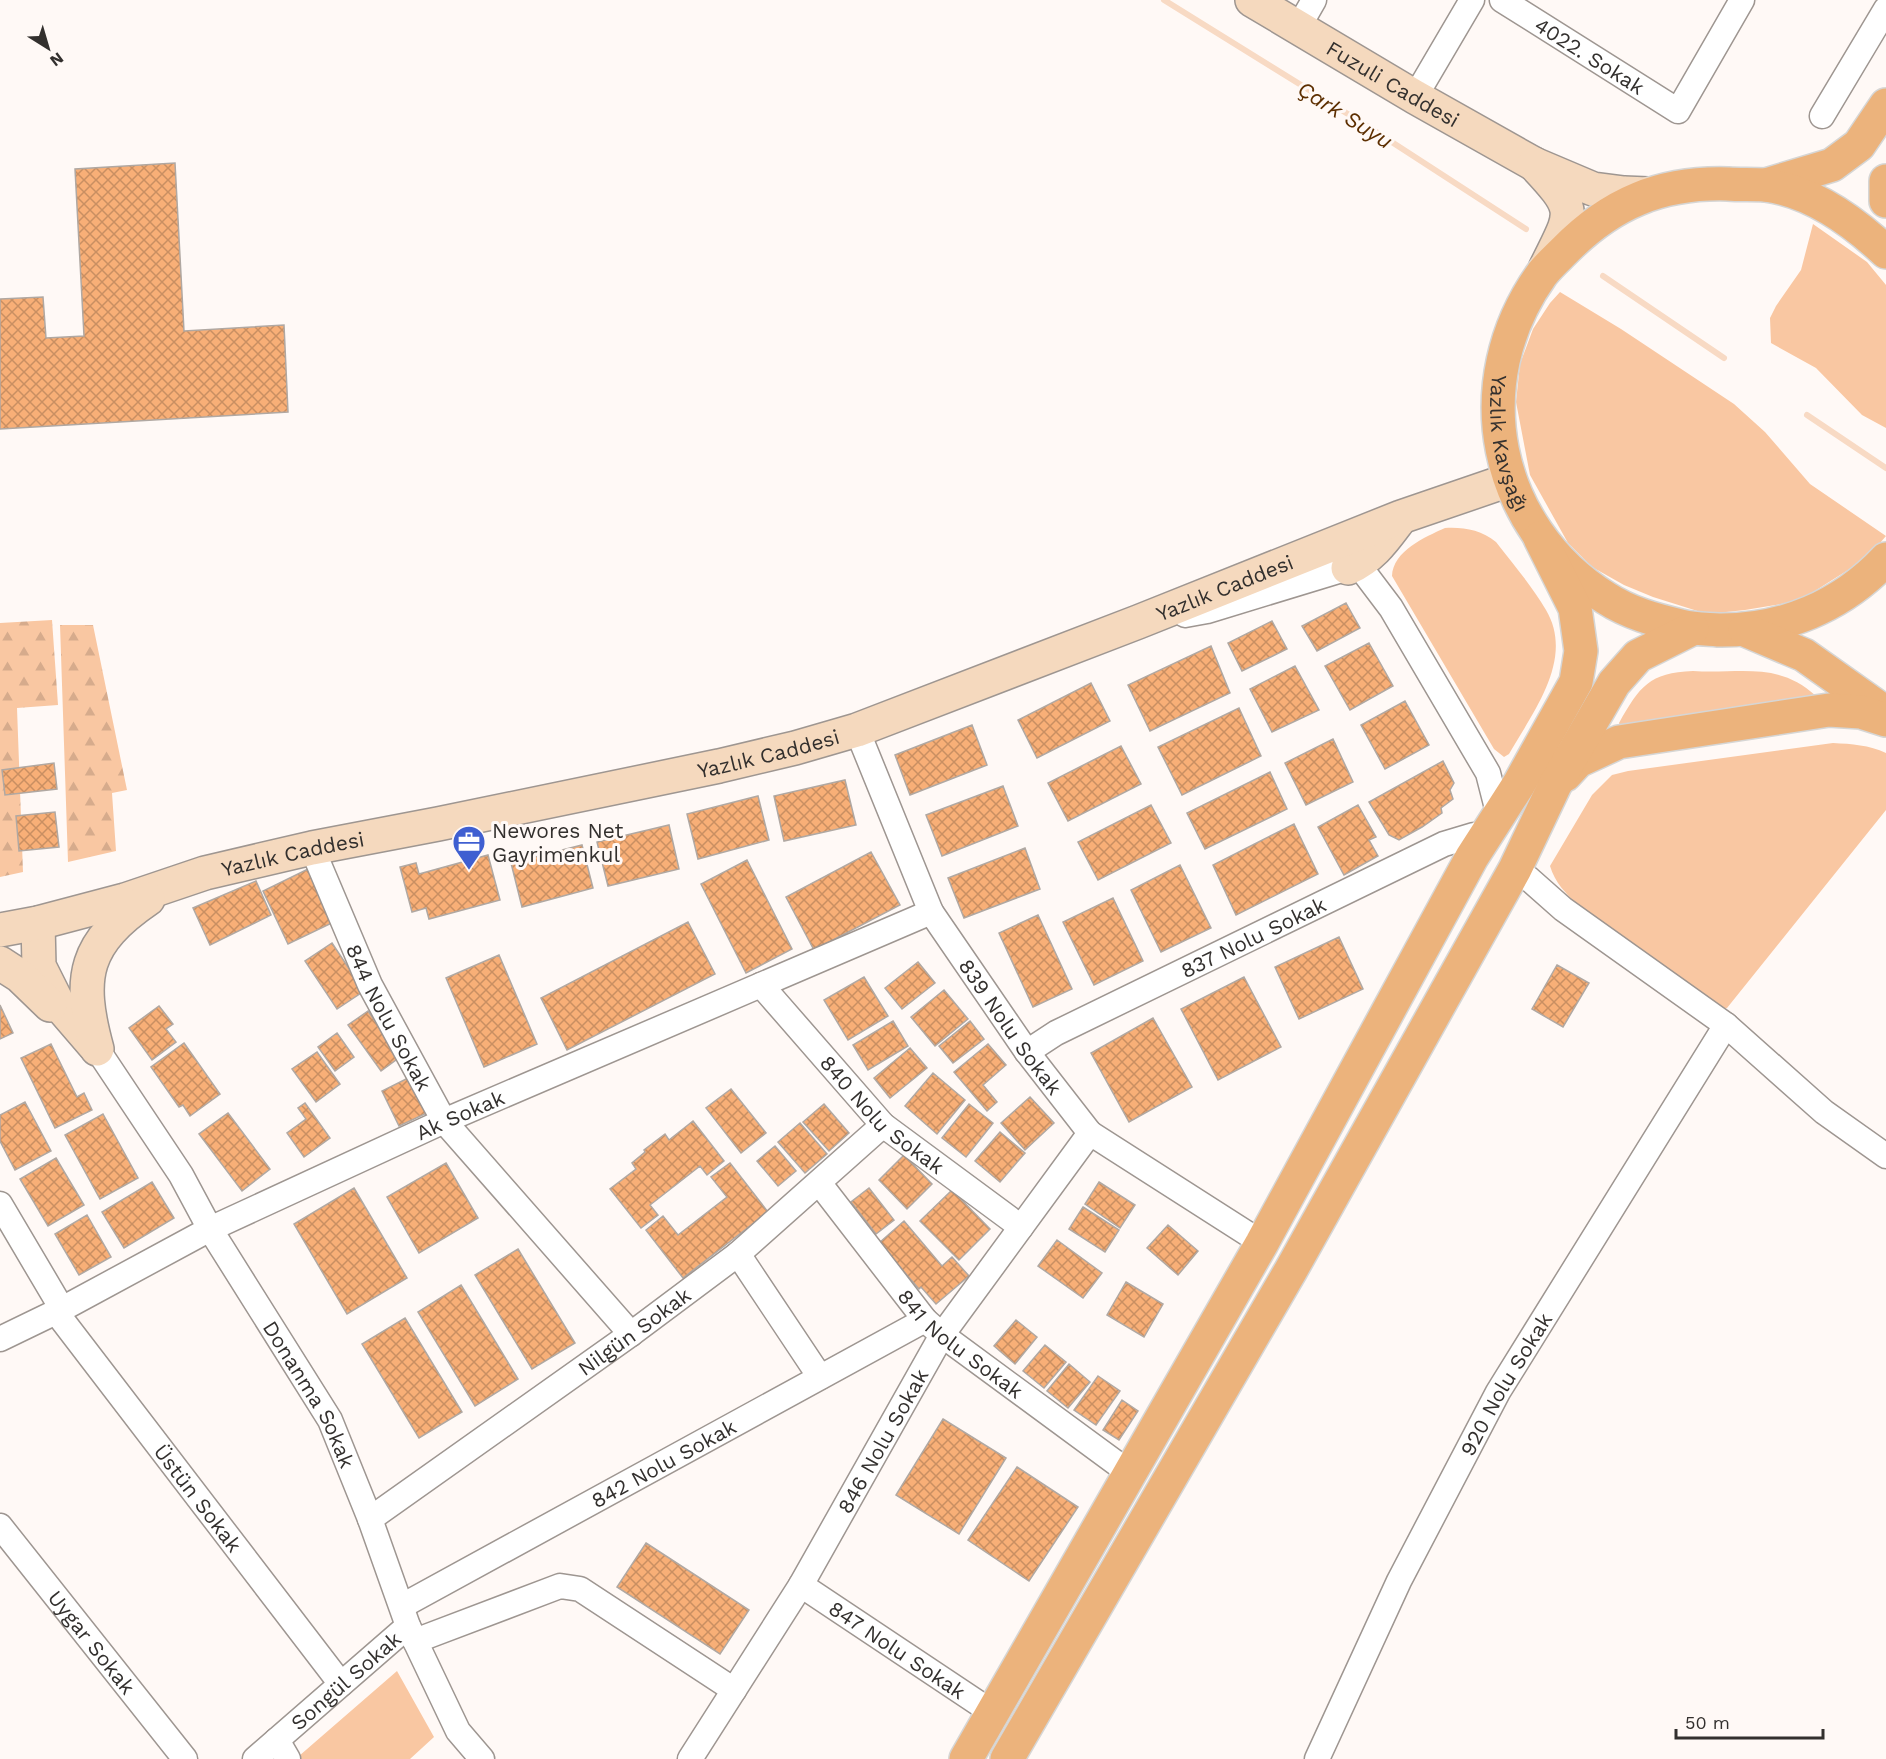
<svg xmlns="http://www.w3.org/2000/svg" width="1886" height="1759" font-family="'Work Sans',sans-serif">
  <defs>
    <pattern id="forest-firs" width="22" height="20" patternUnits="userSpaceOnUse" patternTransform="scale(1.5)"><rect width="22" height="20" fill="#f9c7a2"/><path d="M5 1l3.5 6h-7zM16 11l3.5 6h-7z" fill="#d6ab8c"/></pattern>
    <pattern id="building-cross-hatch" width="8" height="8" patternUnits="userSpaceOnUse" patternTransform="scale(1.5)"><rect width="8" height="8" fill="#f8af77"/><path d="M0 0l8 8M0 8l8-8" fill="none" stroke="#c98f62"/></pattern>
  </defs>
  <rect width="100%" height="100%" fill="#fff9f6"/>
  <path fill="#f9c7a2" d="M1813 224 1867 262 1886 285V428L1862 415 1816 368 1771 343 1770 318 1776 306 1801 270Z
    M1560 292 1621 329 1734 404 1765 432 1810 484 1886 536 1867 558 1799 601 1745 610 1707 614 1653 597 1624 585 1592 567 1568 543 1530 475 1516 402 1520 364 1533 329 1550 303Z
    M1445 528C1464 527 1481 530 1496 542 1513 564 1532 586 1546 610 1575 659 1533 712 1509 754L1504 757 1494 749 1392 576C1393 551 1425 537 1445 528Z
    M1693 671C1741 674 1778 661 1816 696L1620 726 1619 723C1640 686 1649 673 1693 671Z
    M1833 743C1852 744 1869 745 1886 753V810L1727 1008 1720 1010 1577 905C1566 893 1555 883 1550 866L1592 795 1612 775 1628 771Z
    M397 1671 434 1737 410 1759H301L299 1756Z"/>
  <path fill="url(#forest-firs)" d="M52 620 58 705 17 708 23 872 0 877V623Z
    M60 625H93L127 790 112 793 116 851 68 862Z"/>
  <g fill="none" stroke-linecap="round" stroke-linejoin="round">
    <path stroke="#f8dac4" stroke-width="6" d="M1164 0 1364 124 1526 229
      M1603 276 1724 358
      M1807 415 1886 468"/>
  </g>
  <path fill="url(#building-cross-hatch)" stroke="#b0a8a2" stroke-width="1.5" d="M175 163 184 331 284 325 288 412 0 429V299L43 297 46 338 84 336 75 169Z
    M1346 603 1360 628 1317 651 1302 626Z
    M1272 621 1287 649 1242 671 1228 643Z
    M1369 643 1393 686 1350 710 1325 666Z
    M1211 646 1230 693 1150 731 1128 685Z
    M1295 666 1319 710 1272 732 1250 689Z
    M1091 683 1110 721 1037 758 1018 720Z
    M1405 701 1429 745 1385 769 1361 725Z
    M1239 708 1261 756 1182 795 1158 747Z
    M972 725 987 765 910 795 895 755Z
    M1333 739 1353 782 1306 805 1285 763Z
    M1121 746 1141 784 1068 821 1048 783Z
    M1443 761 1454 783 1450 790 1453 799 1441 808 1442 813 1422 827 1399 840 1389 835 1369 802Z
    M54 763 57 789 5 795 2 770Z
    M1270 772 1287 809 1205 849 1187 813Z
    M845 780 856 825 784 841 774 796Z
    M1003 786 1018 826 942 856 926 815Z
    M758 796 769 840 698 859 687 814Z
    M1151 805 1171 843 1098 880 1078 842Z
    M1358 805 1376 837 1369 840 1378 856 1344 875 1318 827Z
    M55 812 59 847 19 851 16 816Z
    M1294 824 1318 874 1236 915 1213 865Z
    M669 825 679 869 608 886 597 842Z
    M582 845 593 888 522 907 511 863Z
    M1025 848 1040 889 964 918 948 878Z
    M871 852 900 905 814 950 786 897Z
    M488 855 500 900 429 919 426 908 412 912 400 867 416 863 419 874Z
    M747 860 792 949 746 973 701 884Z
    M1180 865 1211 928 1161 952 1131 890Z
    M308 869 334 922 288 944 263 891Z
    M256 881 271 915 210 945 193 908Z
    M1113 898 1143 961 1094 985 1063 922Z
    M1038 915 1072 989 1033 1007 999 933Z
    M688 922 715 974 567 1050 541 998Z
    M1339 937 1363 989 1299 1019 1275 967Z
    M332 943 364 991 337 1009 305 961Z
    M499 955 537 1044 484 1067 446 978Z
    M918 962 935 983 902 1009 885 988Z
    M1557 965 1589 983 1563 1027 1532 1009Z
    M864 977 888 1016 848 1040 824 1000Z
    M1244 977 1281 1047 1218 1080 1181 1009Z
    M944 990 968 1019 935 1046 911 1017Z
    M0 1005 13 1033 0 1039Z
    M159 1006 173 1024 166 1029 176 1042 152 1060 129 1028Z
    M368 1011 400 1057 381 1071 348 1025Z
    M1153 1018 1192 1087 1129 1122 1091 1053Z
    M893 1021 908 1046 868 1070 853 1045Z
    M970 1021 984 1039 953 1063 939 1046Z
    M337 1033 354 1057 335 1071 318 1047Z
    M184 1043 220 1094 190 1116 183 1105 179 1107 151 1067Z
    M51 1044 77 1097 84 1093 92 1110 55 1128 21 1058Z
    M988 1044 1006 1065 983 1085 997 1102 987 1111 954 1072Z
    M910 1048 927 1068 890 1098 874 1078Z
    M317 1052 340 1084 316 1102 292 1069Z
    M933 1073 965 1100 937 1134 905 1106Z
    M410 1077 427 1113 399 1126 382 1091Z
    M731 1089 766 1133 741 1153 706 1108Z
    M1030 1097 1054 1123 1025 1150 1001 1123Z
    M25 1102 51 1151 15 1170 0 1141V1115Z
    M305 1103 330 1138 304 1157 287 1133 306 1119 298 1108Z
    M824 1104 849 1133 829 1151 803 1122Z
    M969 1104 993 1123 966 1157 942 1138Z
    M228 1113 270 1169 242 1191 199 1134Z
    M103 1114 138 1178 100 1199 65 1135Z
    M693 1121 724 1161 707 1175 700 1166 650 1205 658 1215 641 1228 610 1189 636 1169 632 1163 645 1152 644 1150 665 1134 669 1140Z
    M800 1123 827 1154 805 1173 778 1142Z
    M1000 1132 1025 1153 1000 1182 975 1161Z
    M775 1146 796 1171 778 1186 757 1161Z
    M904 1155 932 1184 907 1209 879 1180Z
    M56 1158 84 1205 48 1226 20 1179Z
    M446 1163 478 1218 419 1253 387 1197Z
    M730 1163 768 1212 683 1278 646 1230 663 1216 678 1235 727 1197 711 1177Z
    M152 1182 174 1218 124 1248 102 1212Z
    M1099 1182 1135 1205 1120 1228 1085 1204Z
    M354 1188 407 1278 347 1314 294 1224Z
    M869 1188 894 1220 876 1234 851 1202Z
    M952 1190 990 1229 959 1260 920 1221Z
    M1083 1207 1119 1230 1105 1252 1069 1229Z
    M87 1215 111 1257 79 1275 55 1234Z
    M904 1221 942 1266 952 1257 969 1276 936 1304 921 1287 919 1289 879 1243Z
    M1168 1225 1198 1251 1178 1275 1147 1248Z
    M1057 1240 1102 1273 1083 1298 1038 1266Z
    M518 1249 575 1343 532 1369 475 1275Z
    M1126 1282 1163 1304 1144 1337 1107 1315Z
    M461 1285 518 1379 475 1406 418 1312Z
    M405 1318 462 1412 419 1438 362 1344Z
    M1016 1320 1037 1337 1015 1364 994 1346Z
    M1045 1345 1066 1362 1044 1388 1023 1371Z
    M1069 1364 1090 1382 1068 1408 1047 1391Z
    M1098 1376 1120 1391 1096 1425 1074 1410Z
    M1122 1400 1138 1411 1119 1440 1103 1430Z
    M943 1419 1006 1458 959 1534 896 1495Z
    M1017 1467 1078 1507 1029 1581 968 1540Z
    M646 1543 749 1610 720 1654 617 1587Z"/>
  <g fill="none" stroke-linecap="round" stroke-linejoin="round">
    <g stroke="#9e9691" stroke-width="27">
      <g id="street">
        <path id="s1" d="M1502 0 1678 111 1742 0"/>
        <path d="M1298 28 1314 0"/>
        <path d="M1415 97 1472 0"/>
        <path d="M1822 116 1886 9"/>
        <path d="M1185 615 1207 611 1348 568 1363 571 1391 608 1488 773 1499 816"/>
        <path id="s2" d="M857 730 931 912 1027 1052 1090 1133 1262 1243"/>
        <path id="s3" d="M312 848 370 985 444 1121 631 1334"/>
        <path d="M1515 869 1528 878 1563 909 1726 1025 1824 1112 1886 1156"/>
        <path id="s4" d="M761 985 883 1125 1021 1227"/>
        <path id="s5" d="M97 1049 181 1175 210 1229 330 1420 370 1519 408 1626 458 1731 482 1759"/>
        <path id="s6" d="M1027 1052 1056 1033 1444 844 1474 835 1483 839"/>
        <path id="s7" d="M820 1184 925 1320 942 1335 1131 1474"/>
        <path d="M0 1204 62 1309"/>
        <path d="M738 1254 820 1377"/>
        <path id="s8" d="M56 1312 341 1684"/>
        <path id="s9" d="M0 1339 62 1309 210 1229 444 1121 931 912"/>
        <path id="s10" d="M370 1519 631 1334 738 1254 883 1125"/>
        <path id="s11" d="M0 1526 185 1759"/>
        <path id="s12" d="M801 1585 993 1713"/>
        <path id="s13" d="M402 1606 925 1320"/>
        <path d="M415 1641 560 1586 580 1589 734 1690"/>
        <path d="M277 1740 288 1759"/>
        <path id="s14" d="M255 1759 408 1626"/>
        <path id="s15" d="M690 1759 801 1585 942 1335 1090 1133"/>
        <path id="s16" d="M1317 1759 1399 1581 1498 1392 1726 1025"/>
      </g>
    </g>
    <g stroke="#9e9691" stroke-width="36">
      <g id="secondary">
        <path id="s17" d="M1252 0 1415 97 1534 164"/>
        <path d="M1545 269C1573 211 1580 213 1534 164L1593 189 1624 193 1648 194"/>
        <path d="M1348 568C1372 557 1383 541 1398 521"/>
        <path d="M38 923 39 966 57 1002 94 1045"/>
        <path id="s18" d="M0 930 38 923 125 900 205 873 312 848 438 824 719 766 795 748 857 730 1138 622 1401 517 1509 480"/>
        <path d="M0 963 20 976 50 1005"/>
        <path d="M97 1049C77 976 84 943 148 899"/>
      </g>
    </g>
    <g stroke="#d6d6d5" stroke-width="36">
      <g id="primary">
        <path d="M1886 181V201"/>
        <path d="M1766 185 1832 165 1859 145 1886 105"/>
        <path id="s19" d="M1886 252C1853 221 1812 191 1765 185 1753 184 1740 185 1728 184 1661 182 1611 203 1564 251 1557 258 1548 266 1542 274 1464 383 1493 527 1606 598 1629 613 1655 620 1681 626 1693 629 1705 629 1718 630 1783 631 1842 606 1886 559"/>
        <path d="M1745 630 1804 655 1886 713"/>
        <path d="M1565 775 1578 761 1619 742 1829 710 1861 712 1886 720"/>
        <path d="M966 1759 1262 1243 1472 857 1519 784 1576 682 1581 651 1575 608 1540 538"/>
        <path d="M1007 1759 1291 1270 1515 869 1555 785 1614 683 1638 656 1692 629"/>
      </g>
    </g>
    <use href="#street" stroke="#fff" stroke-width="24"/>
    <use href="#secondary" stroke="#f5d9be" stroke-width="33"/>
    <use href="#primary" stroke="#ecb37c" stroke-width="33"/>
  </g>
  <defs>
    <g id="office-pin" transform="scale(1.725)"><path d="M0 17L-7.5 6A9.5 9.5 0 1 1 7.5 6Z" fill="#3f5fd1" stroke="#fff9f6"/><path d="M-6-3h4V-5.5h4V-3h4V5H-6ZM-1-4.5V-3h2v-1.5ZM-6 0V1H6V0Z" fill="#fff"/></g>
  </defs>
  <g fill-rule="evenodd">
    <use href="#office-pin" x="469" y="842"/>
  </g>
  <g text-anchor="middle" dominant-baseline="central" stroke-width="6" stroke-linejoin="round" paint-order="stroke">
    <g font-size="21" fill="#33302e" stroke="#fff9f6">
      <text stroke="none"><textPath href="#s1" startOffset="104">4022. Sokak</textPath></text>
      <text stroke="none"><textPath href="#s17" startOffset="164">Fuzuli Caddesi</textPath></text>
      <text stroke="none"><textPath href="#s19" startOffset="572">Yazlık Kavşağı</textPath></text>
      <text stroke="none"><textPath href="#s18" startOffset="1275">Yazlık Caddesi</textPath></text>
      <text stroke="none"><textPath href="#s18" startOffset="789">Yazlık Caddesi</textPath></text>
      <text stroke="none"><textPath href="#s18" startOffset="303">Yazlık Caddesi</textPath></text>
      <text stroke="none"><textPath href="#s6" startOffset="254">837 Nolu Sokak</textPath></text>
      <text stroke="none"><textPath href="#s3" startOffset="186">844 Nolu Sokak</textPath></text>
      <text stroke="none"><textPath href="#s2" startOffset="336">839 Nolu Sokak</textPath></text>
      <text stroke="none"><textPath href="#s4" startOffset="178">840 Nolu Sokak</textPath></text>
      <text stroke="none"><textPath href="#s9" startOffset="512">Ak Sokak</textPath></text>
      <text stroke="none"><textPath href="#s10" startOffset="324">Nilgün Sokak</textPath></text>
      <text stroke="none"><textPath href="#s7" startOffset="214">841 Nolu Sokak</textPath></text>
      <text stroke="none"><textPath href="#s16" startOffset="420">920 Nolu Sokak</textPath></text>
      <text stroke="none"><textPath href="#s5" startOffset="406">Donanma Sokak</textPath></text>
      <text stroke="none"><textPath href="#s15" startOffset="372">846 Nolu Sokak</textPath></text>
      <text stroke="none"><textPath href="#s13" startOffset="298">842 Nolu Sokak</textPath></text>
      <text stroke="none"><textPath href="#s8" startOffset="234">Üstün Sokak</textPath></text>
      <text stroke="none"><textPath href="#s11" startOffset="148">Uygar Sokak</textPath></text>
      <text stroke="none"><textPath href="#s12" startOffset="116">847 Nolu Sokak</textPath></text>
      <text stroke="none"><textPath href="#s14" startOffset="120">Songül Sokak</textPath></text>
    </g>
    <g font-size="21" fill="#33302e" stroke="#fff9f6" text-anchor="start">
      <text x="492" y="830">Newores Net<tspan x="492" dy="24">Gayrimenkul</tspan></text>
    </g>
    <g font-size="22" font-style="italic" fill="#5d2f01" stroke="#fff9f6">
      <text transform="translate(1345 115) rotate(32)">Çark Suyu</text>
    </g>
  </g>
  <g transform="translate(48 48) rotate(143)" stroke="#fff9f6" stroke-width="4.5" paint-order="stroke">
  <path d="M0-4.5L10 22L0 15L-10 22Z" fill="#33302e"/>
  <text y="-9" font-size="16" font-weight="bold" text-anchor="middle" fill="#33302e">N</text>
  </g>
  <path d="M1676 1729v9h147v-9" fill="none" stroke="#33302e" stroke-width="3"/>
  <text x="1685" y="1729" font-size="18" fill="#33302e" stroke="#fff9f6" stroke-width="4.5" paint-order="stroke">50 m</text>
</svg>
